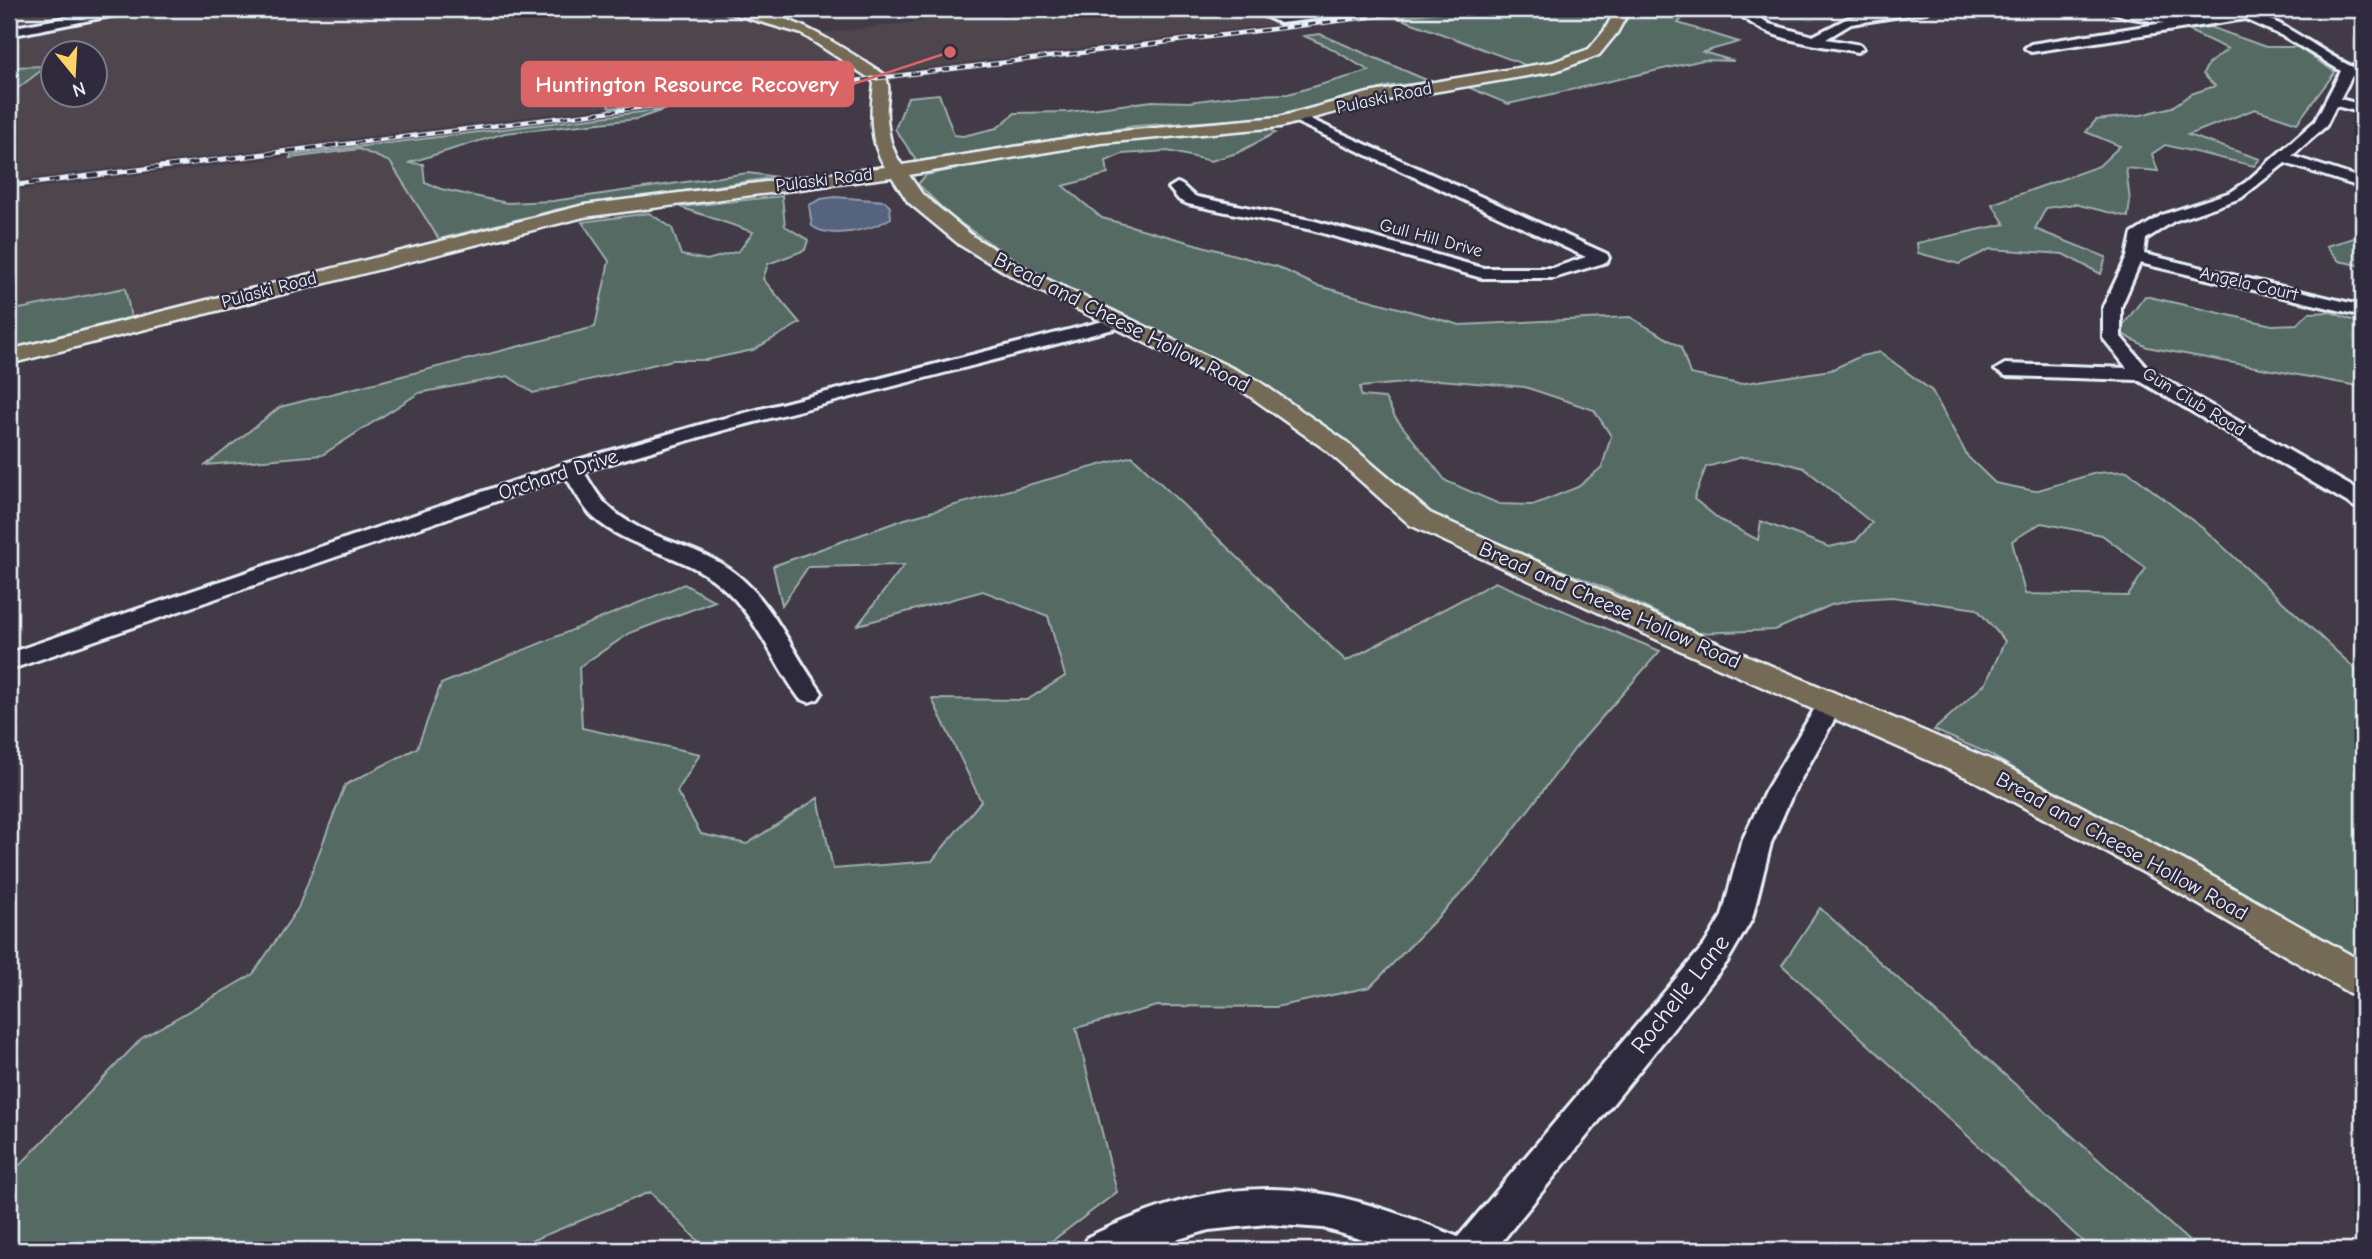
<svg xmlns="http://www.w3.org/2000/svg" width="2372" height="1259" font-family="'Comic Neue',sans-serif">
  <rect width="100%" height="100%" fill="#423a46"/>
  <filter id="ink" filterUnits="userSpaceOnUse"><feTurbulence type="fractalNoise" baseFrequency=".0143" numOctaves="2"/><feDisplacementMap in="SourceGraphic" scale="14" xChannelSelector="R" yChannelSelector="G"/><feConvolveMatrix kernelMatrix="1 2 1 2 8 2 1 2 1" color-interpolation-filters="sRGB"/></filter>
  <g filter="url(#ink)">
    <path fill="#4f454d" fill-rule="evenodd" d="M9 9H745L823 33 942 19 946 9H1250L1279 24 9 181ZM52 52H94V94H52Z
      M359 148 390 162 439 239 131 317 125 288 9 311V191Z"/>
    <path fill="#546a64" stroke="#9eaeae" stroke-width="2" fill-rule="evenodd" d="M1468 9H1617L1599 39 1582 53 1563 60 1531 67 1396 17Z
      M1635 9H1691L1678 23 1739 42 1703 52 1734 61 1703 60 1508 104 1465 86 1564 69 1601 52Z
      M2210 27 2266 47H2297L2335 72 2297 123 2255 109 2188 135 2260 159 2254 166 2165 145 2152 154 2158 171 2126 168 2130 201 2128 217 2075 204 2046 208 2035 229 2106 257 2101 274 2063 254 1990 249 1959 264 1918 253 1917 243 2005 224 1992 204 2099 166 2120 146 2086 132 2096 120 2141 115 2172 107 2191 94 2215 86 2203 74 2208 64 2228 49 2187 30Z
      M1320 34 1431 82 1390 86 1282 117 1135 126 917 161 895 129 908 97 939 94 954 135 963 136 997 128 1015 113 1068 112 1152 101 1189 102 1243 95 1288 94 1369 71 1327 46 1304 36Z
      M47 66 9 95V67Z
      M797 70 805 85 610 108 604 95Z
      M666 109 637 119 505 133 408 163 423 164 425 183 441 189 507 203 553 201 748 173 777 177 559 209 439 239 390 162 359 149 290 158 291 155Z
      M1267 128 1275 133 1237 153 1211 161 1168 151 1122 154 1106 161 1108 174 1063 186 1102 218 1278 267 1315 285 1460 325 1630 317 1681 347 1690 374 1739 384 1831 370 1861 356 1880 352 1932 391 1968 457 1995 483 2035 491 2096 473 2127 471 2205 530 2363 676V967L1987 753 1934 730 1986 683 2005 641 1977 609 1892 597 1859 599 1831 605 1775 630 1698 633 1607 589 1423 512 1274 396 1036 275 949 215 918 184 926 175 1080 144ZM1439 380 1525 387 1594 410 1611 436 1602 467 1578 487 1533 505 1499 504 1446 481 1395 417 1385 398 1361 396 1360 387ZM1742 457 1770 459 1804 468 1872 523 1856 541 1829 547 1761 521 1758 540 1720 520 1694 499 1706 467ZM2041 523 2102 535 2146 568 2128 596 2025 594 2012 541Z
      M782 196 785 226 808 240 805 250 768 264 763 279 800 323 753 350 706 360H673L533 393 508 376 419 393 322 455 206 465 280 407 595 327 609 261 582 222 649 213 672 228 681 255 707 260 739 251 753 232 680 207Z
      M2354 238 2363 240V266L2339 261 2326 246Z
      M125 288 131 317 9 349V311Z
      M2145 296 2272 325 2297 324 2309 313 2331 312 2363 324V387L2147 347 2118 332Z
      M1132 456 1346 661 1495 582 1660 651 1576 747 1480 874 1370 987 1276 1007 1157 1006 1076 1028 1117 1192 1040 1250H707L650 1192 509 1250H9V1171L21 1164 142 1038 253 974 298 908 345 785 417 748 441 684 684 584 715 601 630 633 579 667 582 728 700 754 677 792 701 834 747 844 818 798 833 869 932 861 981 801 932 699 1027 700 1065 676 1048 616 983 591 858 625 904 565 808 567 782 605 773 566 905 519Z
      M1820 908 2193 1245 2199 1250H2092L1782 965Z"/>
    <path fill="#56647f" stroke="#909caf" stroke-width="2" d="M835 197 885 201 890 207 891 218C873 230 830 240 812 226L809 205 821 199Z"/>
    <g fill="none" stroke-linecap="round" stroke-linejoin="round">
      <g stroke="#e8f1f8" stroke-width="6">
        <path id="minor" d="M114 9H137L131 12 9 36V28Z
          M1249 9H1264L1281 16 1348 9H1382L1376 12 1280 23Z
          M1735 9H1748L1769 24 1813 36 1848 18 1905 9H1932L1926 12 1851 24 1826 39 1861 45 1863 48 1857 52C1817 44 1764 42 1735 9Z
          M2103 9H2121L2178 17 2234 14 2226 9C2274 7 2320 56 2363 71V79L2352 76 2340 99 2363 105V113L2336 106 2326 126 2292 156 2363 179V188L2285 163 2241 198 2174 221 2146 239 2144 254 2363 306V316L2140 263 2121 307V337L2149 370 2363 493V508L2355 507 2138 380 2005 376 1995 370 2005 364 2127 368 2103 338V307L2127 257 2132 234 2162 215 2231 192 2246 182 2315 121 2341 71 2283 36 2245 19 2031 52 2025 48 2031 44 2164 23 2126 17Z
          M1299 114 1607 254 1609 258 1607 262 1554 278H1482L1312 230 1188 204 1179 200 1169 188 1177 183C1185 185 1189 194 1197 197L1315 221 1483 268H1553L1586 257 1294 121 1292 118Z
          M1119 317 1125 318 1128 322 1125 326 724 430 583 471C591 483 598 497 608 506 644 541 698 543 736 574 773 603 791 650 818 687L822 693 818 699 809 702 800 699C773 662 756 615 720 585 683 553 629 550 593 517 582 506 574 490 566 477L9 670V653L564 464 710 422Z
          M1830 695 1839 698 1843 704 1793 793 1771 843 1752 919 1727 962 1495 1250H1397L1323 1228 1267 1224 1209 1230 1142 1250H1082L1088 1237C1231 1169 1314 1177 1458 1237L1705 944 1722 916 1741 843 1765 792 1821 698Z"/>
      </g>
      <g stroke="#e8f1f8" stroke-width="5">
        <path id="major" d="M724 9C784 6 835 43 884 74 893 89 885 100 887 117 888 134 892 151 902 165L1101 133 1279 117 1368 93 1553 62 1589 49 1604 31 1616 9H1630L1617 33 1599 55 1556 71 1369 103 1280 127 1101 143 909 175 922 194 974 237 1034 273 1257 380 1344 440 1430 513 1699 635 2001 764 2185 861 2363 962V997L2349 993 2159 881 1977 782 1677 649 1410 525 1326 450 1241 390 1020 281 960 245 908 202 892 177 584 217 9 364V350L584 205 885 167C869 141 870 113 874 84L872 80 802 34 726 12Z"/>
      </g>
      <use href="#minor" fill="#2f2a3d" fill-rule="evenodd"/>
      <use href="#major" fill="#746b55" fill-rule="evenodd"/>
      <g stroke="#e8f1f8" stroke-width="4.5">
        <path id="rail-far1" d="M323 147 1434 9"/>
      </g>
      <g stroke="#e8f1f8" stroke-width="5">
        <path id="rail" d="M9 186 337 145"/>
      </g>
      <use href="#rail-far1" stroke="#2f2a3d" stroke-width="2.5" stroke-dasharray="8" stroke-linecap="butt"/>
      <use href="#rail" stroke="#2f2a3d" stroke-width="3.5" stroke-dasharray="10" stroke-linecap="butt"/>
    </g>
  </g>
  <g text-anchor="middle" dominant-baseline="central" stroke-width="5" stroke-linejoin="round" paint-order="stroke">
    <g font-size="18" fill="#e8f1f8" stroke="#2f2a3d">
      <text transform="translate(1384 98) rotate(-12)">Pulaski Road</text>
      <text transform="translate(824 180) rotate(-7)">Pulaski Road</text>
      <text transform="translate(1431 238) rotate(15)">Gull Hill Drive</text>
      <text transform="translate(2249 284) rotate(13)">Angela Court</text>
      <text transform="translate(269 290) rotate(-15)">Pulaski Road</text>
      <text transform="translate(2194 402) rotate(31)">Gun Club Road</text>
    </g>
    <g font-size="21" fill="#e8f1f8" stroke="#2f2a3d">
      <text transform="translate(1122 322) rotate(27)">Bread and Cheese Hollow Road</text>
      <text transform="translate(558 474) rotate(-18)">Orchard Drive</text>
      <text transform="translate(1610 605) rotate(24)">Bread and Cheese Hollow Road</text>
      <text transform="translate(2122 846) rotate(29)">Bread and Cheese Hollow Road</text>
    </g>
    <g font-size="24" fill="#e8f1f8" stroke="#2f2a3d">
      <text transform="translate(1680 994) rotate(-52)">Rochelle Lane</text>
    </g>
  </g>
  <path fill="none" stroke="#db6466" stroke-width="2.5" d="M950 52L853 84"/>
  <circle fill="#db6466" stroke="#2f2a3d" stroke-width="2.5" cx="950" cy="52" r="7"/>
  <rect fill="#db6466" stroke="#db6466" stroke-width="2.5" x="522" y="62" width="331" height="44" rx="7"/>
  <g font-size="23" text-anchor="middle" font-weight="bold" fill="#fff">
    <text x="687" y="92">Huntington Resource Recovery</text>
  </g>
  <rect width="2372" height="1259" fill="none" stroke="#2f2a3d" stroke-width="35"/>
  <rect x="18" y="18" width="2337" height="1224" fill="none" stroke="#e8f1f8" stroke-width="2.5" filter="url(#ink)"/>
  <g transform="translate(74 74) rotate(162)"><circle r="33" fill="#2f2a3d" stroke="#797a88" stroke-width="2"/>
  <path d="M0-5L12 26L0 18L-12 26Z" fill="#ffd166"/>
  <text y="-10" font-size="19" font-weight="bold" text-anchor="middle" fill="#e8f1f8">N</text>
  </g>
</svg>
